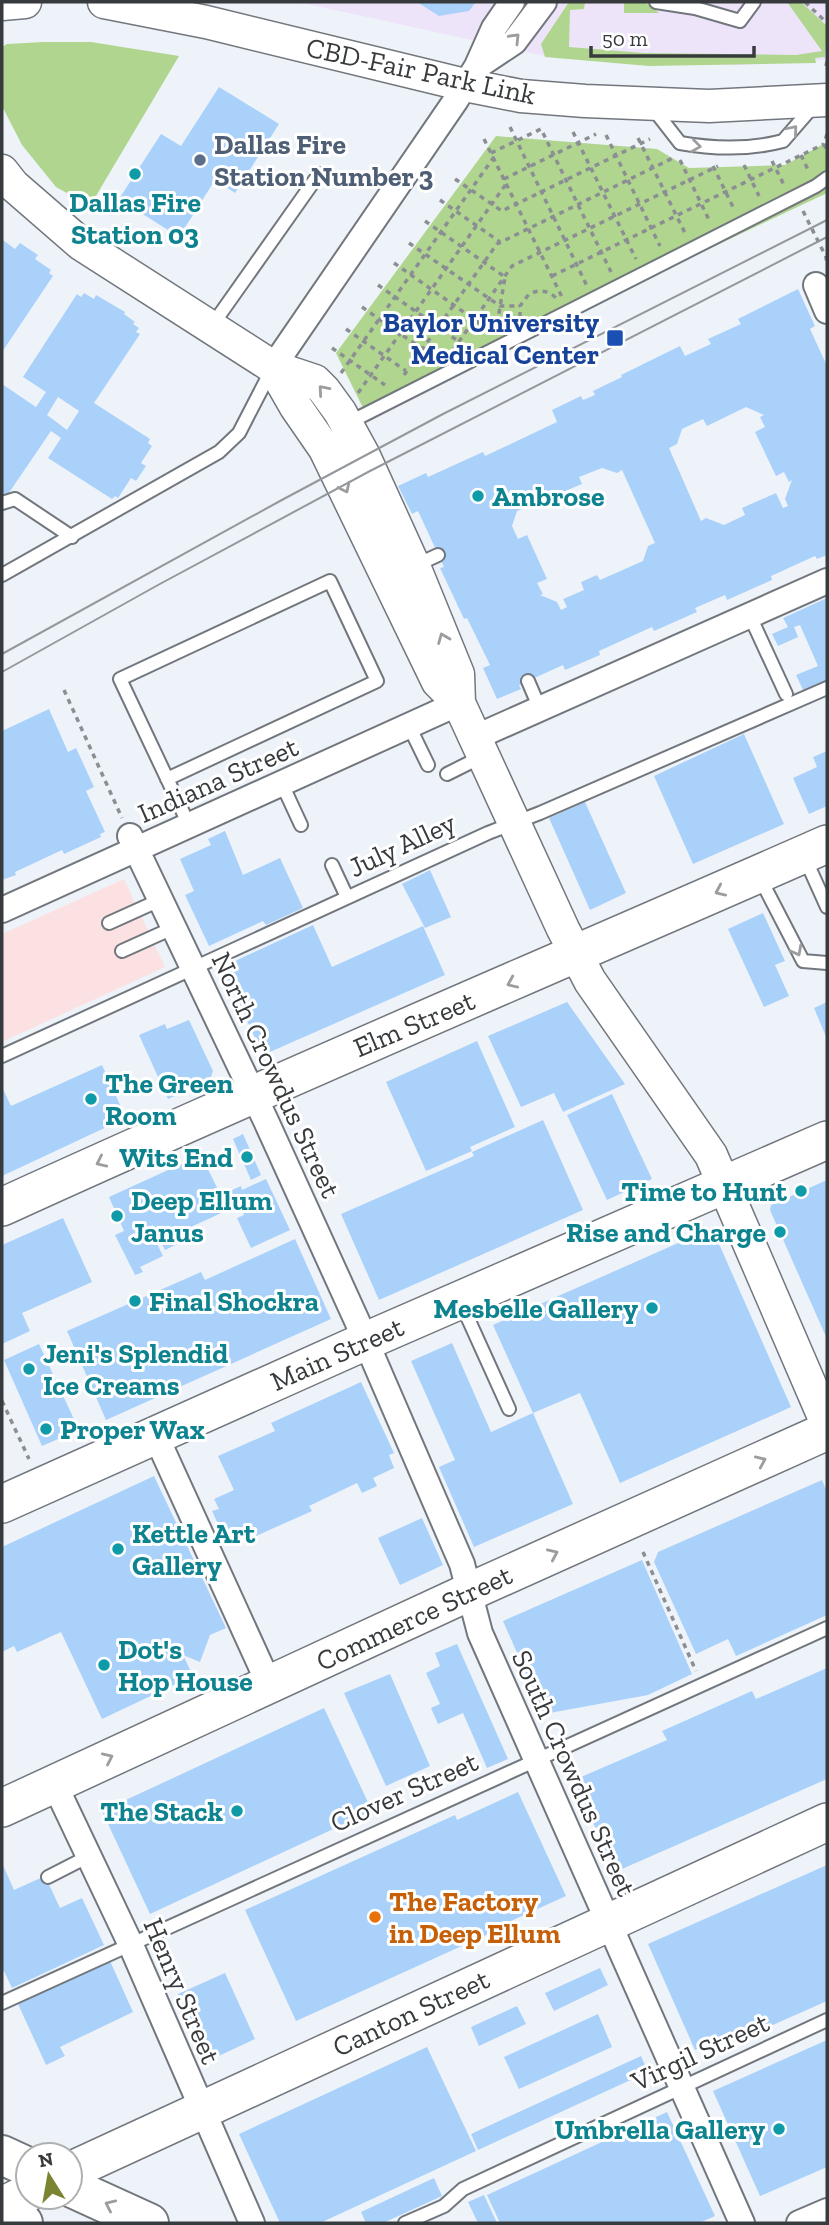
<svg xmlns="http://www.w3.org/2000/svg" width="829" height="2225" font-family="'Zilla Slab',serif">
  <rect width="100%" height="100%" fill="#eef3fa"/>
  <path fill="#fce1e2" d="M124 879 165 967 2 1042V934Z"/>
  <path fill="#ede4fa" d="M298 2H827V60L736 65 544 56Z"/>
  <path fill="#b0d58f" d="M569 2H585L584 9 570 10 569 47 644 53 796 55 822 51 787 2H801L827 26 825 57 815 58 816 63 649 66 545 57 541 44Z
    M624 2H645L659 13H624Z
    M43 42H91L179 56 90 206 56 187 22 145 2 106V47L7 44Z
    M496 136 657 149 689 168 785 165 827 142V193L365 412 336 353Z"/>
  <path fill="#aad1fa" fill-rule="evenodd" d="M417 2H476L469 11 439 16Z
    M219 87 279 124 235 193 215 180 179 237 119 199 161 134 181 146Z
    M3 240 15 249 20 243 38 255 35 259 51 270 49 273 53 276 2 352Z
    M798 289 815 326 810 329 827 366V555L817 559 815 556 771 576 772 580 727 600 725 595 695 608 697 612 654 631 652 627 599 651 600 655 565 670 563 665 519 685 521 689 497 699 483 668 490 665 467 618 464 619 440 568 444 567 418 511 412 514 398 486 426 473 428 477 483 452 485 456 557 422 552 410 581 396 583 400 595 395 593 391 622 377 621 375 680 346 685 356 711 344 708 339 741 324 738 319ZM746 407 764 415 760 417 765 427 755 432 776 476 784 472 789 482 792 480 785 499 788 506 783 508 776 493 742 508 745 515 724 525 706 518 701 521 669 448 677 444 682 429 703 419 707 426ZM602 468 617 473 622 470 655 543 648 546 643 561 600 580 597 575 581 582 584 590 563 599 567 607 561 610 557 602 540 595 543 594 537 583 547 579 527 535 518 539 512 526 517 511 582 484 579 477Z
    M84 293 94 299 96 295 125 312 124 314 135 322 133 324 139 328 136 332 140 334 94 403 150 439 148 443 152 446 141 463 146 466 136 481 131 478 118 498 115 496 112 499 48 458 61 438 51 431 2 503V384L36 407 46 392 23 377 77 294 81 297ZM58 397 79 411 67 430 47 415Z
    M827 598V682L804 692 796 675 818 666 800 625 794 627 798 637 778 646 772 634 788 627 783 618Z
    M49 709 68 752 76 748 94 787 86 791 105 832 100 834 101 837 64 854 62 850 15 872 16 875 2 880V731Z
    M744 734 784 824 693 864 654 776Z
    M827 751V806L809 814 793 778 817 767 813 757Z
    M585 802 626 893 590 910 549 818Z
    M225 831 243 875 280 858 303 908 266 925 263 921 209 946 185 895 194 891 180 859 211 845 208 839Z
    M430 870 451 917 425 928 402 884Z
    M763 913 785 961 775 965 789 996 764 1007 728 929Z
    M313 925 332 967 423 926 445 975 263 1055 222 967Z
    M567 1002 625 1084 563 1112 554 1093 521 1107 488 1036Z
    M827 1002V1039L814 1008Z
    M189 1020 213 1071 210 1080 168 1099 139 1035 165 1024 167 1029Z
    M477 1041 515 1127 470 1147 472 1151 426 1171 386 1082Z
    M102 1065 126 1118 2 1176V1087L11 1106Z
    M612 1094 652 1179 607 1200 567 1115Z
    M543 1120 583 1210 379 1300 341 1214 474 1156 472 1152Z
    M243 1134 261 1175 251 1180 233 1139Z
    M201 1155 228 1210 182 1231 186 1240 165 1250 153 1225 149 1227 163 1256 140 1267 143 1272 135 1275 115 1235 124 1231 109 1197Z
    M266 1179 290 1230 251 1248 237 1218 244 1215 240 1206 231 1211 229 1207 233 1205 231 1202 227 1203 223 1194 241 1186 242 1190Z
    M827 1180V1339L770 1210 771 1205Z
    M63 1218 92 1282 22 1313 30 1331 2 1344V1245Z
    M712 1228 791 1407 620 1483 580 1393 533 1413 493 1325Z
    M295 1239 331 1319 106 1420 67 1331 201 1272 205 1280Z
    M452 1343 491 1432 533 1413 573 1504 474 1547 439 1467 455 1460 411 1361Z
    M39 1344 79 1430 42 1446 4 1360Z
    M361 1382 394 1453 389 1455 394 1468 373 1478 377 1486 362 1493 357 1483 309 1506 312 1511 256 1536 252 1527 225 1539 212 1511 219 1509 214 1499 234 1490 218 1456 275 1431 271 1423Z
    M154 1476 226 1628 210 1635 200 1662 183 1655 193 1676 102 1719 61 1632 17 1652 14 1646 2 1652V1547Z
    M822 1480 827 1492V1615L736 1656 728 1639 696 1654 654 1562 658 1552Z
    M422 1518 443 1565 400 1585 378 1538Z
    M642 1560 692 1674 648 1695 544 1714 503 1621Z
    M457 1644 508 1759 487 1768 463 1713 438 1724 431 1708 440 1704 426 1673 440 1666 435 1653Z
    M827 1668V1779L615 1872 574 1780 667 1740 662 1731 752 1691 756 1699Z
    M390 1674 430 1766 386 1786 344 1693Z
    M324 1708 372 1811 150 1914 102 1811Z
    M518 1792 566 1896 504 1924 506 1926 296 2021 245 1910 455 1815 457 1820Z
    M2 1863 14 1890 45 1876 60 1908 82 1898 104 1945 12 1988 4 1971 2 1972Z
    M827 1865V2001L743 2038 740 2030 695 2050 648 1944Z
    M110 1961 133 2012 60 2047 65 2056 46 2065 18 2004Z
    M600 1968 608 1985 554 2011 545 1993Z
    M225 1973 255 2039 208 2061 178 1994Z
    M517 2006 526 2024 479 2046 471 2027Z
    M598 2014 612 2047 519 2089 504 2057Z
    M827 2040V2167L760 2196 713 2091Z
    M427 2047 476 2151 320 2223H280L239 2134Z
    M641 2056 648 2072 478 2150 471 2134Z
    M667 2112 715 2216 699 2223H500L487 2195Z
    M434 2178 442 2196 383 2223H366L361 2212Z
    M484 2195 497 2223H478L468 2202Z"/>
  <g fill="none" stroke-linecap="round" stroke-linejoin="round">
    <g stroke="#72777d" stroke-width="16">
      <path id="service" d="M656 2 695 8 740 21 754 2
        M652 107 680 143C714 149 749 150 783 141L815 104
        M211 327 319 174
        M348 423 816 186 827 178
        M2 503 15 499 72 537
        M414 566 438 555
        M2 575 219 452 239 433 272 369
        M750 616 786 694
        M528 681 540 709
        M409 726 428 765
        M447 774 483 756
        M167 779 377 681 330 581 120 679 189 825
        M282 784 301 825
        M804 856 827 907
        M332 865 347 897
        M760 878 803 961 827 963
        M109 923 160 900
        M122 951 173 928
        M2 1056 488 833 540 813 827 688
        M461 1303 509 1409
        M48 1877 89 1856
        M2 2003 827 1628
        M405 2223 444 2206 463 2189 827 2020"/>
    </g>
    <g stroke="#72777d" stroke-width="28">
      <path id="minor" d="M478 66 514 42 544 2
        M816 285 827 311
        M273 367 456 100 477 66 494 28 512 2
        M474 738 827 581
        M130 836 266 1121 357 1321 462 1564 480 1633 742 2223
        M2 910 459 703
        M155 1434 269 1684
        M54 1783 130 1943 252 2223
        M799 2223 827 2211"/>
    </g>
    <g stroke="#72777d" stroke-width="35">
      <path id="tertiary" d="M104 2 206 22 465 85 521 96 585 101 709 106 827 100
        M2 4 25 2
        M2 171 13 185 81 244 273 367 315 381 324 390 340 412 364 456 414 566 458 674 459 703
        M273 367 296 407 325 449 438 682 459 703 563 929 590 981 711 1155 827 1424"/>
    </g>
    <g stroke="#72777d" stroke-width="40">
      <path id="secondary" d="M2 1207C275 1082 552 965 827 844
        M2 1504 366 1341 827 1140
        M2 1808 469 1592 827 1431
        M70 2171 827 1822
        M2 2206 28 2193"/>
    </g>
    <g stroke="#72777d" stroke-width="42">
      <path id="motorway" d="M2 2155 28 2167
        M70 2187 149 2223
        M2 2214 23 2223"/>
    </g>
    <path stroke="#8b8f93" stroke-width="3.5" stroke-dasharray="5 5" stroke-linecap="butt" d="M805 2 827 23
      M826 66 827 61
      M510 127 587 286
      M573 132 636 259
      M827 134 824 144 827 151
      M606 135 660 246
      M638 138 685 233
      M484 139 562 297
      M491 153 541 129 611 272
      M801 155 808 170
      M680 160 710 222
      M772 161 784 185
      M744 165 759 196
      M713 166 734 209
      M455 179 502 211 650 139
      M504 179 596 134
      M440 200 500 242
      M803 211 826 257 827 265
      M425 221 505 277 496 331
      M409 243 500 306H520
      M394 263 492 332
      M552 276 824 144
      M378 285 458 341
      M362 307 438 360
      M520 317V306L529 294C540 289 549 290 558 300
      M346 329 406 371
      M332 348 385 385
      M453 350 512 266 718 166
      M341 373 494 157
      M404 375 497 244 673 158
      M358 393 506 184
      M64 690 122 818
      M2 1401 29 1459
      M643 1552 696 1671"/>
    <use href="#service" stroke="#fff" stroke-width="12"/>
    <use href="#minor" stroke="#fff" stroke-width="24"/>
    <use href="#tertiary" stroke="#fff" stroke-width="32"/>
    <use href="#secondary" stroke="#fff" stroke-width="37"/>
    <use href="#motorway" stroke="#fff" stroke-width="38"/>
    <path stroke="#94989c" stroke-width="2" d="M2 654 280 501 443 414 827 220
      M2 672 158 585 370 471 827 237"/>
  </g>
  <defs><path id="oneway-chevron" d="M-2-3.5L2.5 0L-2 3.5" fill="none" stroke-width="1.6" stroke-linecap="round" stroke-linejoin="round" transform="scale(1.75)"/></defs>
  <g stroke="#9c9d9e">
    <use href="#oneway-chevron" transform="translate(515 38) rotate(-46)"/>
    <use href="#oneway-chevron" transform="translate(793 130) rotate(-50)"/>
    <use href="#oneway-chevron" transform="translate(696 146) rotate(8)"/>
    <use href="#oneway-chevron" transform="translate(323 390) rotate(-131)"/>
    <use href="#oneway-chevron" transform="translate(345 488) rotate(64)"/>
    <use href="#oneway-chevron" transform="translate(443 638) rotate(-112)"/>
    <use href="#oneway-chevron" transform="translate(720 891) rotate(156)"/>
    <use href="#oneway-chevron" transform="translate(797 951) rotate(62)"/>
    <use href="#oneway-chevron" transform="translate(512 983) rotate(156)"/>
    <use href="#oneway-chevron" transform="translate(101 1162) rotate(155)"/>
    <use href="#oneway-chevron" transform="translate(761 1461) rotate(-24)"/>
    <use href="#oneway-chevron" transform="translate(553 1554) rotate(-24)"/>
    <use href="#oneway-chevron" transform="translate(108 1758) rotate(-25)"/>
    <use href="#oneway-chevron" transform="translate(110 2205) rotate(-155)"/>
  </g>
  <circle fill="#5c6f8a" stroke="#fff" stroke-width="2.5" cx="200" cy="160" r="7"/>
  <g fill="#0f9aa8" stroke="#fff" stroke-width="2.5">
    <circle cx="135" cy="174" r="7"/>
    <circle cx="478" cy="496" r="7"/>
    <circle cx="91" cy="1099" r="7"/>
    <circle cx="247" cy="1157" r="7"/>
    <circle cx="801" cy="1191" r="7"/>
    <circle cx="117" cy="1216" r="7"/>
    <circle cx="780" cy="1232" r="7"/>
    <circle cx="135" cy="1301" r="7"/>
    <circle cx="652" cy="1308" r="7"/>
    <circle cx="29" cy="1369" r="7"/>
    <circle cx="46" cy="1429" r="7"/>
    <circle cx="118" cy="1549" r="7"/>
    <circle cx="104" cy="1665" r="7"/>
    <circle cx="237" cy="1811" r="7"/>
    <circle cx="779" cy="2129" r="7"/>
  </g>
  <rect fill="#1a4fb4" stroke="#fff" stroke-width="2.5" x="606" y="329" width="18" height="18" rx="3.5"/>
  <circle fill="#e8710a" stroke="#fff" stroke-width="2.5" cx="375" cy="1917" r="7"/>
  <g text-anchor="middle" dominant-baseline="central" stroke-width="6" stroke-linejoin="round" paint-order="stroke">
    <g font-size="28" fill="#383b3d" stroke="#fff">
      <text transform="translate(421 71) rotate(12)">CBD-Fair Park Link</text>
      <text transform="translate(218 780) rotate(-24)">Indiana Street</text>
      <text transform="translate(402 845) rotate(-25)">July Alley</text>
      <text transform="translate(414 1024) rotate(-23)">Elm Street</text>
      <text transform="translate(276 1075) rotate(65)">North Crowdus Street</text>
      <text transform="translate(337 1354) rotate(-24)">Main Street</text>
      <text transform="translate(414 1618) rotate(-25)">Commerce Street</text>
      <text transform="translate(574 1773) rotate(66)">South Crowdus Street</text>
      <text transform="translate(404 1792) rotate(-24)">Clover Street</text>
      <text transform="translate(182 1991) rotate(67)">Henry Street</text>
      <text transform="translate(411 2013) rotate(-25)">Canton Street</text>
      <text transform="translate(700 2052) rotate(-25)">Virgil Street</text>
    </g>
    <g font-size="28" font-weight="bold" fill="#4e5e75" stroke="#fff" text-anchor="start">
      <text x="214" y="144">Dallas Fire<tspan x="214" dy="32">Station Number 3</tspan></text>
    </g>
    <g font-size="28" font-weight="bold" fill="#0d838f" stroke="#fff" text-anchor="start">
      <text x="135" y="202" text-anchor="middle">Dallas Fire<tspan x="135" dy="32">Station 03</tspan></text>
      <text x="492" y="496">Ambrose</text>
      <text x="105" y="1083">The Green<tspan x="105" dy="32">Room</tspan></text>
      <text x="233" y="1157" text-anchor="end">Wits End</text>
      <text x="787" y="1191" text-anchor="end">Time to Hunt</text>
      <text x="131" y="1200">Deep Ellum<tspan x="131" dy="32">Janus</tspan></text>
      <text x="766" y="1232" text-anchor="end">Rise and Charge</text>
      <text x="149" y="1301">Final Shockra</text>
      <text x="638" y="1308" text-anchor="end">Mesbelle Gallery</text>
      <text x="43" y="1353">Jeni's Splendid<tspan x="43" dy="32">Ice Creams</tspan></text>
      <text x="60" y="1429">Proper Wax</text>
      <text x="132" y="1533">Kettle Art<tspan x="132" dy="32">Gallery</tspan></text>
      <text x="118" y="1649">Dot's<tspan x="118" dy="32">Hop House</tspan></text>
      <text x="223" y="1811" text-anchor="end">The Stack</text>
      <text x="765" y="2129" text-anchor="end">Umbrella Gallery</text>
    </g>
    <g font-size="28" font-weight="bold" fill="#164399" stroke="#fff" text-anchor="end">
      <text x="599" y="322">Baylor University<tspan x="599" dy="32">Medical Center</tspan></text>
    </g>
    <g font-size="28" font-weight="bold" fill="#c56008" stroke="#fff" text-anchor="start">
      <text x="389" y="1901">The Factory<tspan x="389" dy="32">in Deep Ellum</tspan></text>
    </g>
  </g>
  <rect width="829" height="2225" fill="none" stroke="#383b3d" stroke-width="7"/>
  <g transform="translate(49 2176) rotate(349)"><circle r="33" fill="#ffffff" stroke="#afb1b1" stroke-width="2"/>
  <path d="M0-5L12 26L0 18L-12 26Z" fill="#7b8531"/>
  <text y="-10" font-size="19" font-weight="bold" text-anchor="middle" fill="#383b3d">N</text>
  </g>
  <path d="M591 46v10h163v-10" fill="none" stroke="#383b3d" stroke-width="3.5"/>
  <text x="602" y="46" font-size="21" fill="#383b3d" stroke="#ffffff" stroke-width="5" paint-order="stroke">50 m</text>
</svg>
